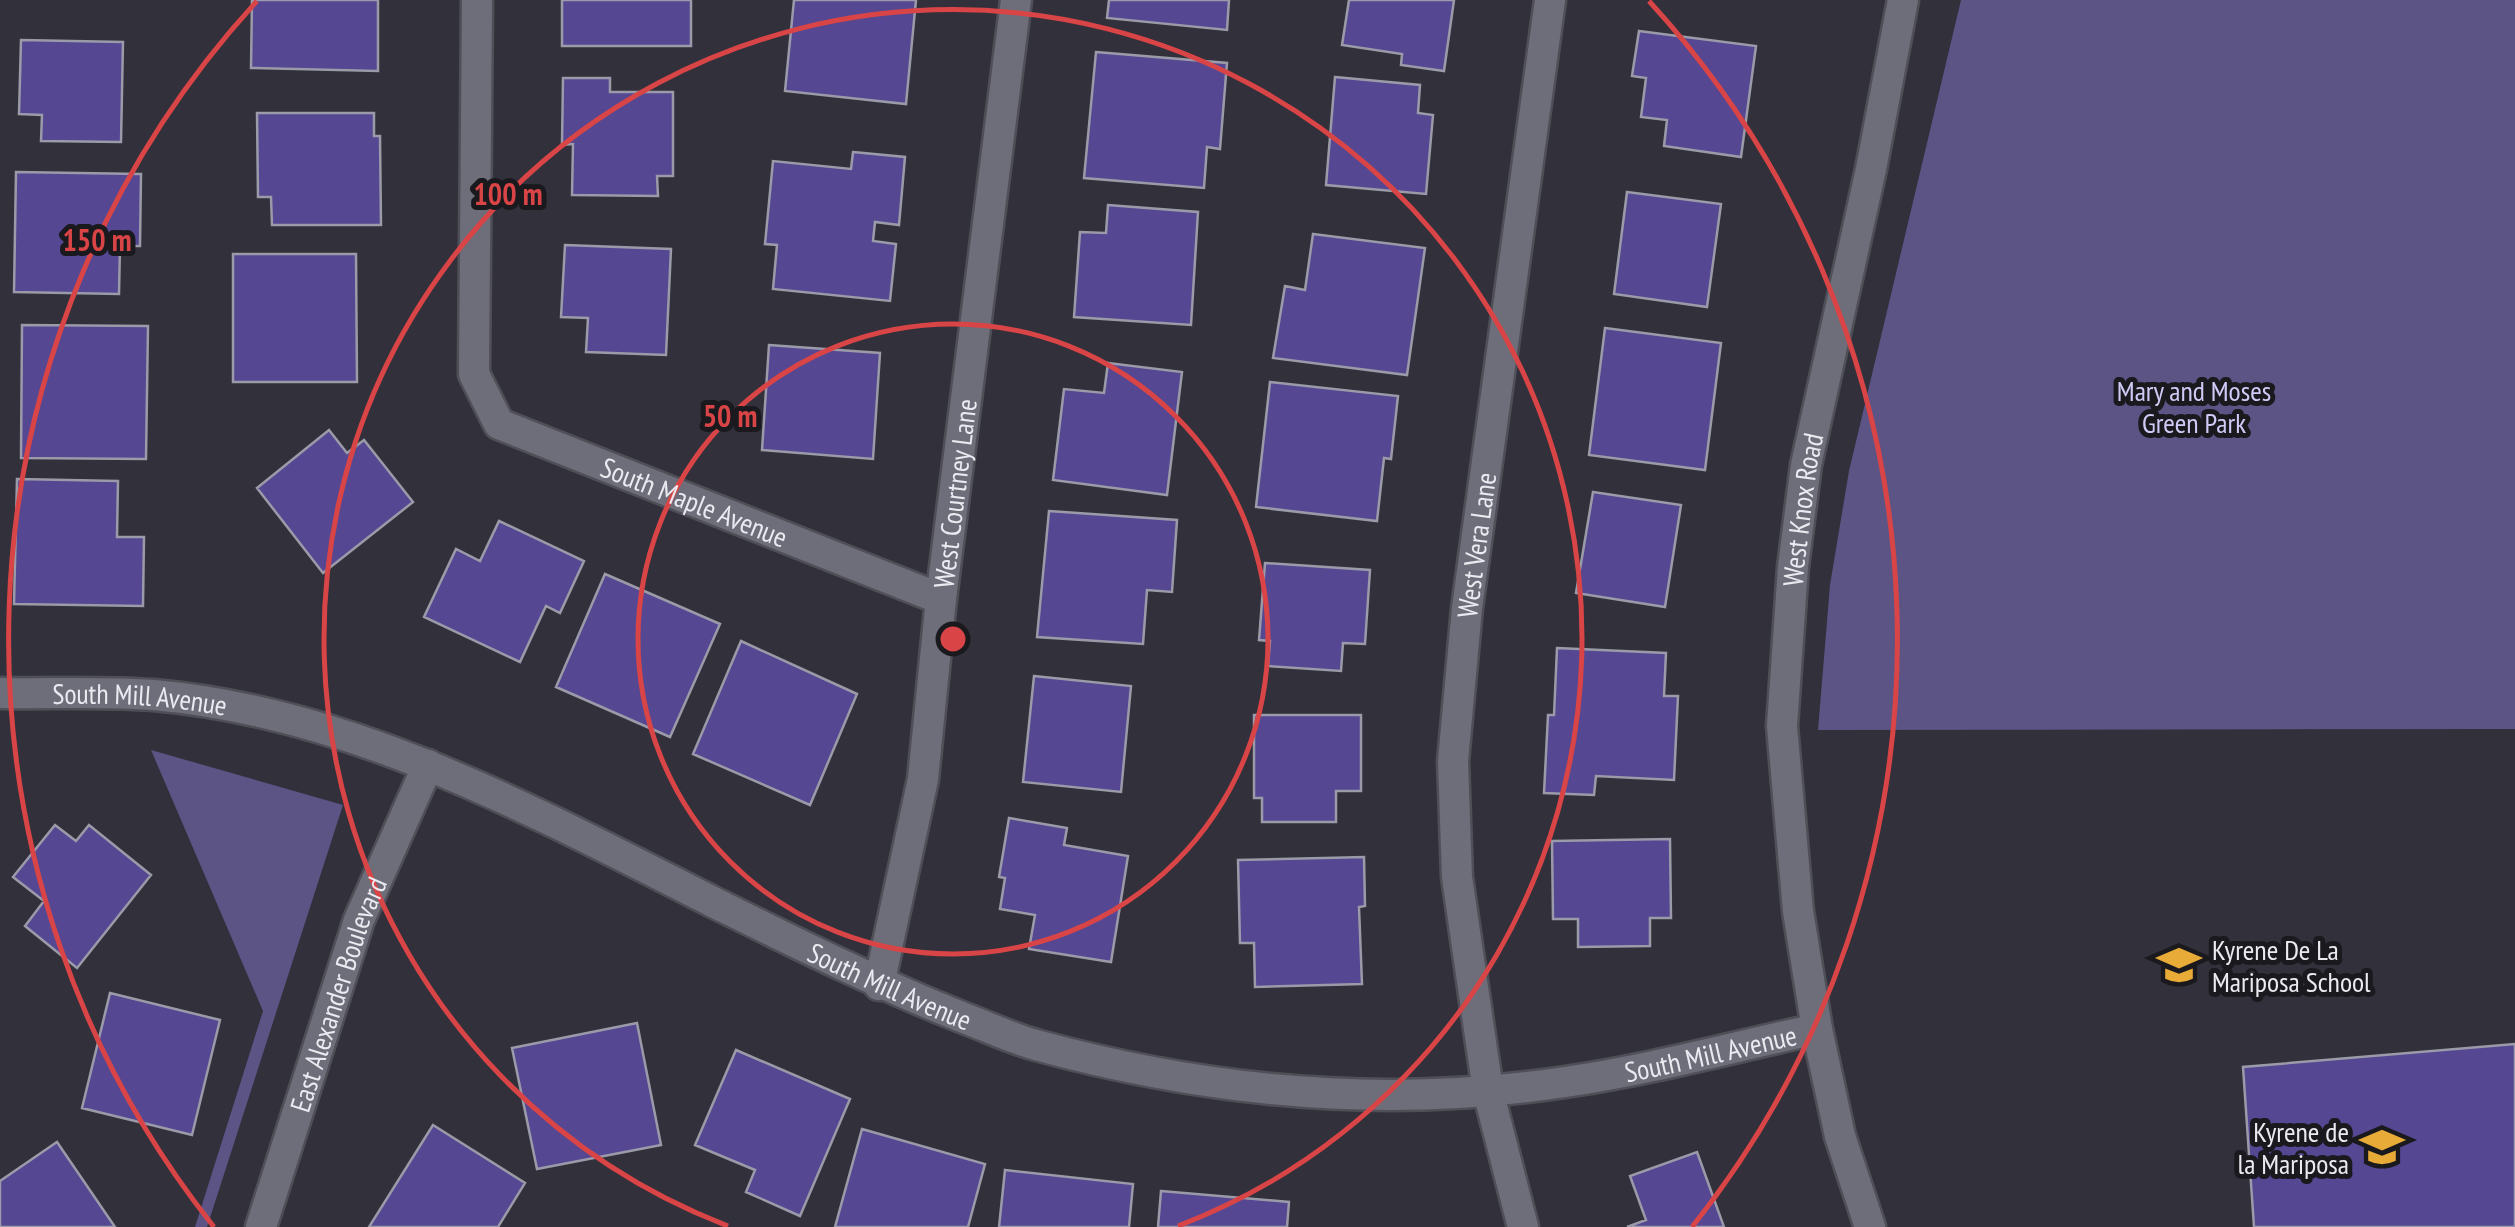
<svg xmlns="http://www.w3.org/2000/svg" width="2515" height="1227" font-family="'PT Sans Narrow',sans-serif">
  <rect width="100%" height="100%" fill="#31303b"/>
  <path fill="#5b5485" d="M1961 0H2515V729L1818 730 1830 585 1849 471Z
    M151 750 343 805 207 1227H195L263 1011Z"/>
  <path fill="#554792" stroke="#9b9aa8" stroke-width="2.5" d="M252 0H378V71L251 68Z
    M562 0H691V46H562Z
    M794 0H916L906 104 785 91Z
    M1109 0H1229L1227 30 1107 18Z
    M1349 0H1454L1444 71 1401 65 1402 54 1342 45Z
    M1639 31 1756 46 1741 157 1664 146 1667 120 1641 117 1646 78 1632 76Z
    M21 40 123 42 121 142 41 141 42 115 19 114Z
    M1096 52 1227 63 1220 149 1207 147 1204 188 1084 178Z
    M1335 77 1420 85 1418 113 1433 115 1426 194 1326 185Z
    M563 78H610V92H673V176H657L658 196 572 195 573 144 562 145Z
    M257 113H374V136H380L381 225H272L271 197H258Z
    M853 152 905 157 899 225 875 222 873 241 896 244 890 301 773 289 777 245 765 244 773 161 851 169Z
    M16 172 141 174 140 246H120L119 294 14 292Z
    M1627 192 1721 204 1707 307 1614 294Z
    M1108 205 1198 212 1191 325 1074 317 1080 232 1106 233Z
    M1313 234 1425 248 1407 375 1273 358 1285 286 1305 290Z
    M565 245 671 249 666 355 586 352 588 318 561 317Z
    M233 254H356L357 382H233Z
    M22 325 148 326 146 459 21 458Z
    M1605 328 1721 343 1705 470 1589 455Z
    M769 345 880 353 873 459 762 450Z
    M1108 363 1182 372 1167 495 1053 480 1064 389 1104 393Z
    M1270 382 1398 396 1391 459 1384 458 1377 521 1256 507Z
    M329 430 347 453 364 440 413 502 323 573 257 488Z
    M17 479 118 481 117 537H144L143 606 14 604Z
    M1593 492 1681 505 1665 607 1576 593Z
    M1049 511 1177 520 1172 592 1147 590 1143 644 1037 637Z
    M499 521 584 561 560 613 546 606 520 662 424 617 456 549 480 561Z
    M1265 563 1370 570 1365 644 1343 643 1341 671 1268 666 1270 641 1259 640Z
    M605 574 720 624 670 737 556 687Z
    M741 641 857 694 810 805 693 754Z
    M1557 648 1666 653 1664 696H1678L1674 780 1596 776 1594 795 1544 793 1548 715H1554Z
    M1034 676 1131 686 1121 792 1023 782Z
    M1254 715H1361V791H1336V822H1262V798H1254Z
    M1009 818 1067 828 1064 845 1128 856 1111 962 1029 949 1035 915 1000 909 1005 878 999 877Z
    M55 825 76 841 89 825 151 875 77 968 25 926 44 901 13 877Z
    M1670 839 1671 918H1650V946L1578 947V919H1553L1552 841Z
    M1364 857 1365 906 1359 907 1362 984 1255 987 1254 943H1240L1238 860Z
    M110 993 220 1020 192 1135 82 1108Z
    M637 1023 661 1145 537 1169 512 1048Z
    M2515 1044V1227H2254L2243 1067Z
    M736 1050 850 1099 800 1216 746 1192 755 1170 695 1145Z
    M433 1125 525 1183 498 1227H369Z
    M862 1129 985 1164 968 1227H835Z
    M57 1142 115 1227H0V1181Z
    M1697 1152 1724 1227H1627L1646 1220 1630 1176Z
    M1005 1170 1133 1184 1129 1227H999Z
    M1161 1191 1289 1202 1287 1227H1158Z"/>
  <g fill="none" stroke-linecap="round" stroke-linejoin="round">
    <g stroke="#4f4f58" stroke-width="35">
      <g id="street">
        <path id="s1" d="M477 0 474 374 499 424 941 599"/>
        <path id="s2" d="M0 693C50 694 102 691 153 695 353 712 537 813 713 902 796 943 878 984 964 1018 988 1027 1011 1038 1036 1045 1208 1092 1387 1109 1565 1082 1649 1070 1733 1047 1817 1029"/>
        <path id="s3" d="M879 985 923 779 941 599 1016 0"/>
        <path id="s4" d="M261 1227 359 920 428 765"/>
        <path id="s5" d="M1523 1227 1488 1091 1457 877 1453 761 1467 608 1550 0"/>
        <path id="s6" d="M1870 1227 1840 1136 1817 1029 1798 911 1782 726 1793 567 1806 465 1871 169 1903 0"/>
      </g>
    </g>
    <use href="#street" stroke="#6e6d7a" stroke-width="30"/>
  </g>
  <g fill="none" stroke="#d94546" stroke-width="5">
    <circle cx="953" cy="639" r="315"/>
    <path d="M728 1226A629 629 0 1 1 1178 1226"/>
    <path d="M214 1227A944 944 0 0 1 257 1M1649 1A944 944 0 0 1 1692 1227"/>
  </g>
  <defs>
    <g id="school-bare" transform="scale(3.45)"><path d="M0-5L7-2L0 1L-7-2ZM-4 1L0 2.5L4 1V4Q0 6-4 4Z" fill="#e8ab37" stroke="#19191e" stroke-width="2.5" paint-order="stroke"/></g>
  </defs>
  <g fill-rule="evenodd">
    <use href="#school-bare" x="2179" y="965"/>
    <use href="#school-bare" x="2382" y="1147"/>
  </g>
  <g text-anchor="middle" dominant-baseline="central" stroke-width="10" stroke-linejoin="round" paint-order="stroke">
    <g font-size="28" fill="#cfcbf6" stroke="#19191e">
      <text x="2194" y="390">Mary and Moses<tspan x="2194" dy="32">Green Park</tspan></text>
    </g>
    <g font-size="28" fill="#eaeaf1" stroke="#19191e">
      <text stroke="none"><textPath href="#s3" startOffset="498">West Courtney Lane</textPath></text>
      <text stroke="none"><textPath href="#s1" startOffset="640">South Maple Avenue</textPath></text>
      <text stroke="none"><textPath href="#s6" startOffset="728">West Knox Road</textPath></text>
      <text stroke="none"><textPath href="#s5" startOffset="690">West Vera Lane</textPath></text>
      <text stroke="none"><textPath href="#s2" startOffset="140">South Mill Avenue</textPath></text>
      <text stroke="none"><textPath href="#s2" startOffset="950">South Mill Avenue</textPath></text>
      <text stroke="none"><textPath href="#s4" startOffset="245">East Alexander Boulevard</textPath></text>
      <text stroke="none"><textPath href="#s2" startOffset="1790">South Mill Avenue</textPath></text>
    </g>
    <g font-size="28" fill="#eaeaf1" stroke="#19191e" text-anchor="start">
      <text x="2212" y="949">Kyrene De La<tspan x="2212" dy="32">Mariposa School</tspan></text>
      <text x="2349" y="1131" text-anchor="end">Kyrene de<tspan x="2349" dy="32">la Mariposa</tspan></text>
    </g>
  </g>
  <circle cx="953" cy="639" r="15" fill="#d94546" stroke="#19191e" stroke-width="5"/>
  <g font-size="30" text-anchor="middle" font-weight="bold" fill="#d94546" stroke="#19191e" stroke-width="10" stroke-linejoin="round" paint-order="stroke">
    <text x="508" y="205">100 m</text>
    <text x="97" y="251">150 m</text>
    <text x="730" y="427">50 m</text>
  </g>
</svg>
